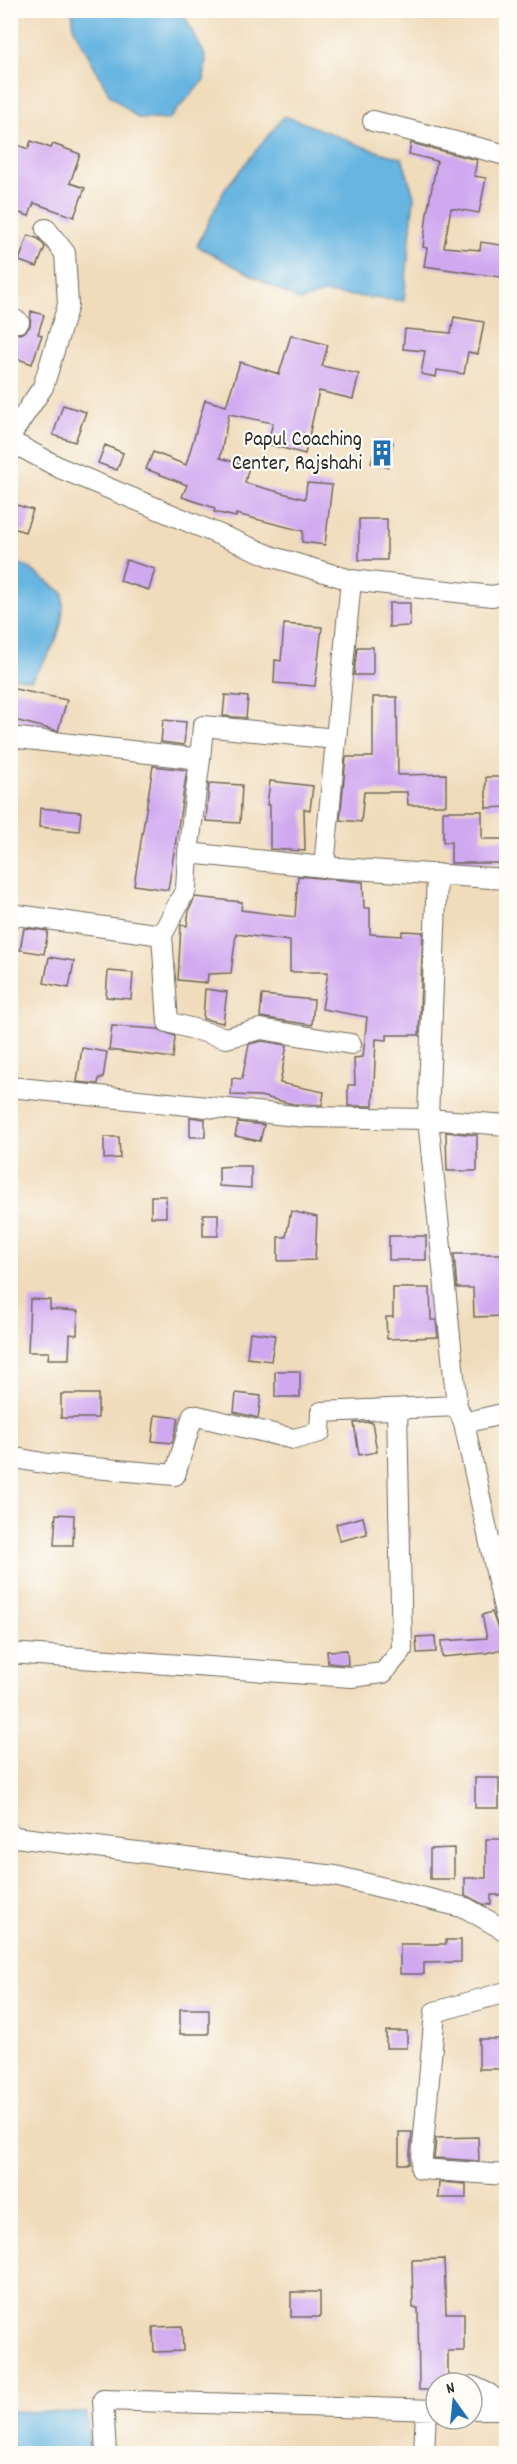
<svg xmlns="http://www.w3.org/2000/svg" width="517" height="2464" font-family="Dekko,sans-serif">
  <rect width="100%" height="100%" fill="#fdfcf7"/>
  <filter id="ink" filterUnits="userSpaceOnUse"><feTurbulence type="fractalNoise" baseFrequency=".0167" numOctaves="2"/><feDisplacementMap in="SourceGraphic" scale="12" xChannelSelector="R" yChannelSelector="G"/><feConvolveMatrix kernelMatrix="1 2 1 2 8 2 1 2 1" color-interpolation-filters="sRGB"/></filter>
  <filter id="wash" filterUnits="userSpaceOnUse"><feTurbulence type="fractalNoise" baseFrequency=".008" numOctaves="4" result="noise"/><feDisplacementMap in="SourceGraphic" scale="24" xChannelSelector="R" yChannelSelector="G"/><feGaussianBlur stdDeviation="1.35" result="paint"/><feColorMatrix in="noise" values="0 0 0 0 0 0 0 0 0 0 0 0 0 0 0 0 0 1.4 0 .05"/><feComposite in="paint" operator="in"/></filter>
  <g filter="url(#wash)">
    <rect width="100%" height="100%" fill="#f0dcbb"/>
    <path fill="#68b5e1" stroke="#4a7086" stroke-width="1.5" d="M72 11H178L184 15 206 58 204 80 168 120 138 118 110 95 74 29Z
      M284 116C325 129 360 149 402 158L414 196 404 301 323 293 300 301 197 246 225 189Z
      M11 562 26 566 63 593C65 631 53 650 31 680L11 677Z
      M11 2411 87 2413 89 2453H11Z"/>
    <g id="blocks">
      <path fill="#d0a8f0" d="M31 141 51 148 53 144 80 154 70 183 85 188 74 217 34 203 29 216 10 210V142L28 149Z
        M411 143 477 160 474 176 486 178 479 213 451 208 444 247 480 250 481 242 507 246V278L424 266 427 248 423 247 427 213 437 161 409 154Z
        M28 235 39 239 45 247 37 267 19 261Z
        M31 311 44 315 38 334 42 335 32 364 10 356V331L20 334 26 331 30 326Z
        M454 317 484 322 478 354 468 352 464 374 437 370 436 377 421 374 425 351 403 349 405 329 451 333Z
        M291 335 328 345 322 366 359 374 353 399 319 391 305 454 267 444 273 423 229 414 220 458 249 466 245 483 305 499 307 483 332 485 325 545 302 542 303 531 236 514V517L214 512 215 508 182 497 187 485 146 469 153 452 186 465 205 400 226 406 240 362 279 374Z
        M63 405 86 412 75 442 53 435Z
        M377 439 393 442 388 467 371 463Z
        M105 445 123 453 117 470 98 463Z
        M10 503 33 510 25 532 10 527Z
        M359 519H387V560H359Z
        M126 560 155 569 149 590 120 581Z
        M389 603H410V626L389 627Z
        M284 624 322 627 315 686 274 683 275 660 281 661Z
        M357 647H373V675H354Z
        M10 688 67 700 58 731 10 719Z
        M225 695 248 697 246 718 223 716Z
        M373 697H397L398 775 446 774V805H408L407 792H364L361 822 340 820 346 757H373Z
        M163 720 186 722 184 745 161 742Z
        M153 766 187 770 168 890 134 885Z
        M486 777H507V807L486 808Z
        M270 781 313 786 310 810 304 809 305 851 270 849V805H267Z
        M209 783 242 785 240 823 206 821Z
        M40 808 81 812 79 831 39 827Z
        M443 811H482V839H507V863H451V842H443Z
        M298 876 363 882 364 908H370V934L402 936V931L423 932 419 1035H387V1040L376 1039 373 1106H348V1085H355L354 1058 363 1057 367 1017 322 1009 328 972H290V941L236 934 231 973 208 974 207 983 178 980 181 925 187 926 189 910 195 897 242 902 241 910 295 917Z
        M24 928 48 931 44 954 20 950Z
        M49 957 74 961 69 988 44 983Z
        M108 971 133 973 131 999 106 997Z
        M205 989 227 992 223 1023 203 1019Z
        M262 995 314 1000 312 1025 260 1017Z
        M112 1026 158 1029 175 1036 173 1058 109 1050Z
        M262 1041 287 1045 280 1083 324 1092 322 1105 293 1104 260 1096 231 1095 232 1078 242 1079 249 1044Z
        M82 1048 107 1052 103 1078H99L98 1084 77 1082Z
        M190 1117 205 1119V1137H190Z
        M238 1122 264 1125 260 1141 235 1136Z
        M446 1132 477 1135V1171H447Z
        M104 1137H119L120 1158 104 1159Z
        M236 1166H251V1188L219 1186V1167Z
        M151 1196H166V1217H151Z
        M291 1211 317 1217 315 1260 278 1261V1237H286Z
        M203 1214H218V1236H203Z
        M389 1236H426V1260H389Z
        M454 1254H507V1316L474 1317 473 1288H457Z
        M393 1288H430L431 1320H436L438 1337 387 1339 386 1317H393Z
        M30 1299 50 1300V1309L78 1311 77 1335 70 1334 69 1359H48L49 1352H28Z
        M250 1332 275 1335 271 1361 247 1358Z
        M275 1371H300V1397H275Z
        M236 1393 261 1396 258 1418 234 1412Z
        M61 1394H98V1418H61Z
        M155 1415 179 1418 172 1443 152 1441Z
        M372 1422 377 1452 359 1455 354 1423Z
        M56 1514 74 1515 73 1545H54Z
        M363 1517 367 1534 340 1541 336 1524Z
        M492 1612 497 1626 507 1636V1648L486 1653 442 1657 441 1641 487 1638 482 1615Z
        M435 1636 436 1652 417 1653 416 1637Z
        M347 1650 348 1665 328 1663 327 1651Z
        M475 1778H499V1808H475Z
        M486 1839H507V1895H491V1904L484 1905 465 1895V1878H486Z
        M454 1848V1879H430V1849Z
        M446 1940H461V1962L424 1963V1974H400V1944H446Z
        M180 2009H209V2034H180Z
        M386 2031H407V2048H386Z
        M479 2039H503V2069H479Z
        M399 2132H412L409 2164H399Z
        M478 2137 479 2161 434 2158 436 2138Z
        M439 2182 466 2184V2198H438Z
        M444 2259 446 2313H464V2351H448V2383H436V2390H419L418 2308H413L412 2260Z
        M291 2292H320V2317H291Z
        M182 2326 183 2351 154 2352 153 2327Z"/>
    </g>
  </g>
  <g filter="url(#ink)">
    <use href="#blocks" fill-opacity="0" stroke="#70695d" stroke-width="1.5"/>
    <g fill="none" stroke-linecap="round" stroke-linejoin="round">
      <g stroke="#70695d" stroke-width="22">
        <path id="minor" d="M373 121 506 155
          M10 318 19 322
          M10 436 43 387 68 305 65 253 46 229
          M10 441 60 468 273 557 351 580 492 596 506 593
          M351 580 324 867 506 879
          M10 737 200 759 203 726 336 739
          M188 853 200 759
          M437 874 428 1119 506 1125
          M10 914 162 935 186 889 188 853 324 867
          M162 935 168 1022 226 1038 261 1029 351 1044
          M10 1087 306 1117 428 1119 457 1406
          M464 1423 506 1618
          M10 1457 48 1464 175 1475 193 1415 294 1439 320 1432 321 1412 457 1406 464 1423 506 1413
          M10 1653 351 1677 383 1673 402 1650 397 1409
          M10 1833 15 1837 335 1876 466 1908 506 1931
          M506 1992 435 2012 421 2169 506 2175
          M472 2386 489 2394 506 2409
          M472 2409H506
          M106 2454 103 2400 436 2410
          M424 2454 426 2410"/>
      </g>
      <use href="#minor" stroke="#fff" stroke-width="20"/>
    </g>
  </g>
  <defs>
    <g id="building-bare" transform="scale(2.07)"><path d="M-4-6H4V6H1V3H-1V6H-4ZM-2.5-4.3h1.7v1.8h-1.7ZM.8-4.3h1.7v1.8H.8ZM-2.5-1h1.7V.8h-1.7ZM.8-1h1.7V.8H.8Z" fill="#1f6fb2" stroke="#fdfcf7" stroke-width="2.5" paint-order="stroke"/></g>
  </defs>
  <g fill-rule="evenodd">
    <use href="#building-bare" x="382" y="453"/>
  </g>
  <g text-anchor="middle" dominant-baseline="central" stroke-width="4.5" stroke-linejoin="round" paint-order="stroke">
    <g font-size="21" fill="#2b2b2b" stroke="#fdfcf7" text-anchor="end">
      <text x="362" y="441">Papul Coaching<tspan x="362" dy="24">Center, Rajshahi</tspan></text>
    </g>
  </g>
  <rect width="517" height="2464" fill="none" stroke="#fdfcf7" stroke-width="36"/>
  <g transform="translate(454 2401) rotate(345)"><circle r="28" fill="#fdfcf7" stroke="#a9a8a5" stroke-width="1.5"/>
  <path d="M0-4.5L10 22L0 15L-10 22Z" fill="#1f6fb2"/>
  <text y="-9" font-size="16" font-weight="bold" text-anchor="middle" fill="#2b2b2b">N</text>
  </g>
</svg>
